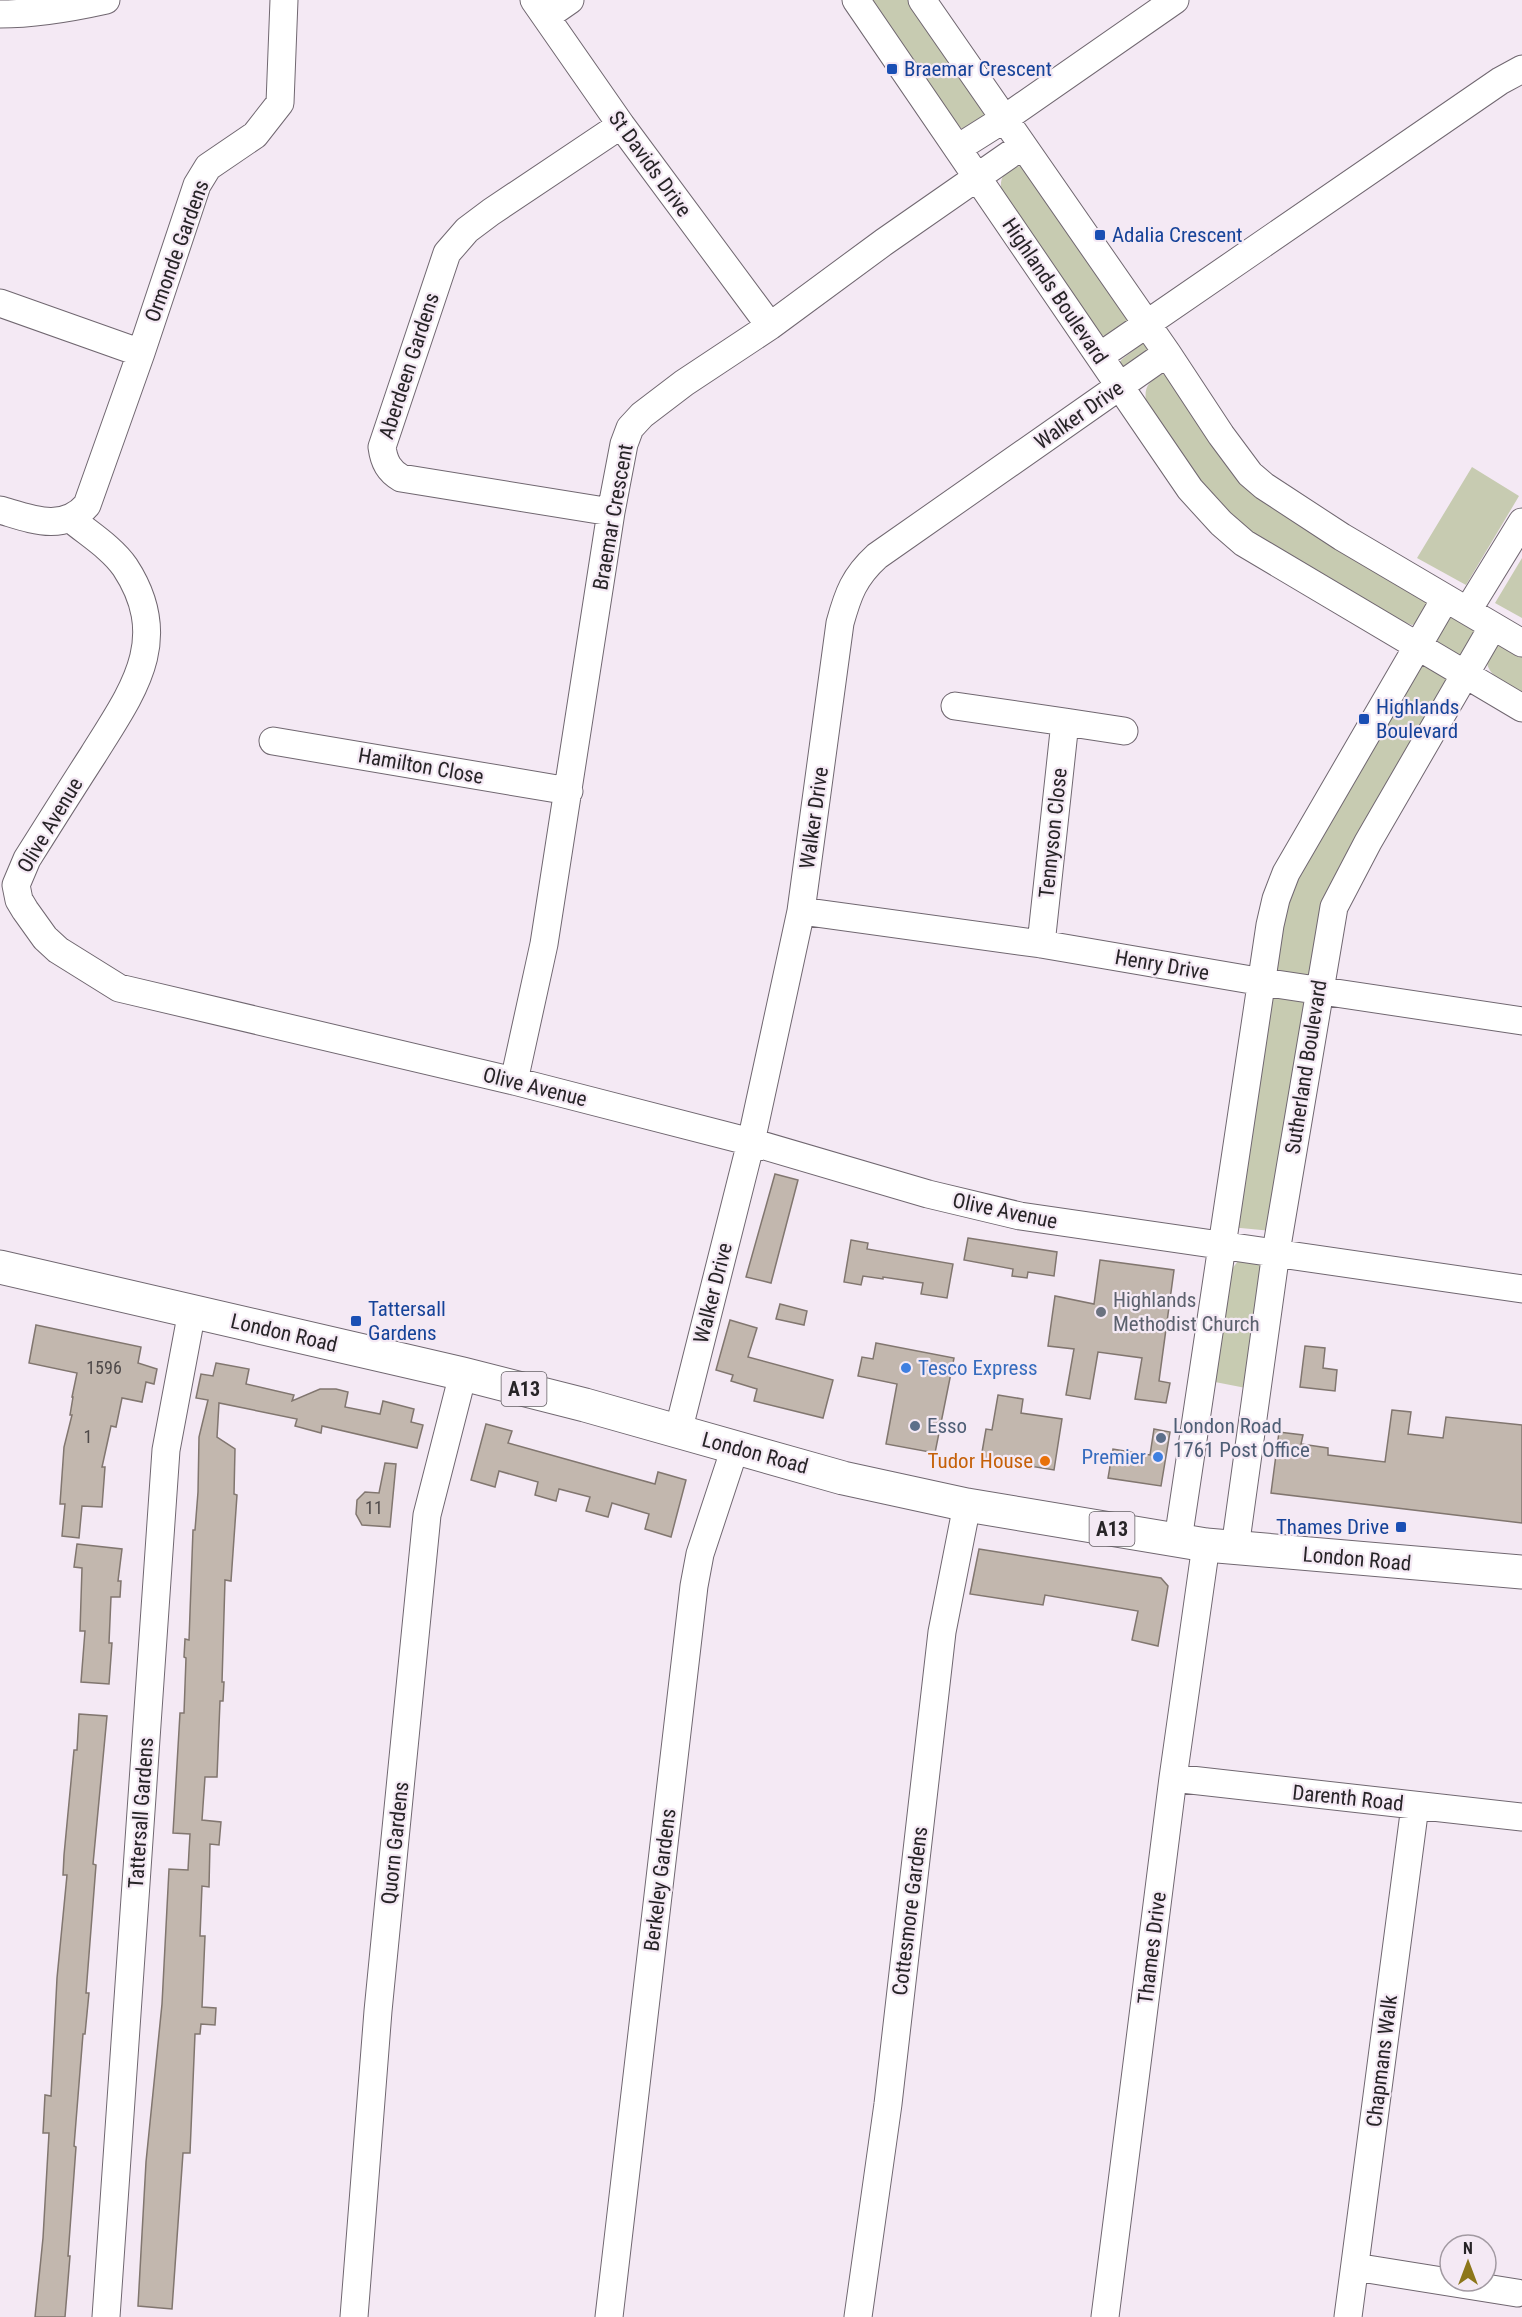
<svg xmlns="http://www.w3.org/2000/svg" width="1522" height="2317" font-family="'Roboto Condensed',sans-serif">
  <rect width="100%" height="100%" fill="#f4e9f4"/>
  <path fill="#c7cbb1" d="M867 0H914L986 114 983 121 967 129 957 127Z
    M1020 166 1033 172 1129 314V326L1108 338 1096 332 1002 197C999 179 1001 171 1020 166Z
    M1143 343H1149L1153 347 1123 368 1120 365 1121 360Z
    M1163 374 1176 379 1240 473 1428 601 1422 622 1412 625 1401 621C1344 589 1248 544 1208 493 1186 465 1167 433 1146 403 1144 386 1148 382 1163 374Z
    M1472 467 1519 496 1466 585 1417 558Z
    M1522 558V618L1495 603Z
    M1450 614 1479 630 1465 654 1457 655 1438 643V636Z
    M1501 644 1522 650V693C1511 686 1487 677 1487 661 1488 657 1491 650 1493 647Z
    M1420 647 1464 673 1343 884 1272 1231 1230 1227 1272 925Z
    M1247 1258 1264 1266 1251 1389 1215 1382 1232 1269 1238 1261Z"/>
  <path fill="#c2b7ae" stroke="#81766f" stroke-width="1.5" d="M775 1174 798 1180 771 1283 746 1277Z
    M968 1238 1057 1252 1054 1276 1028 1272 1027 1278 1012 1276 1013 1269 964 1260Z
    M851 1240 868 1243 867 1249 953 1264 947 1298 921 1294 923 1283 883 1277V1279L863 1276 861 1285 844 1282Z
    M1100 1260 1174 1270 1159 1381 1170 1383 1166 1403 1135 1399 1142 1358 1098 1352 1090 1399 1066 1395 1074 1349 1048 1346 1055 1296 1094 1304Z
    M780 1304 807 1311 804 1325 776 1319Z
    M730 1320 757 1328 748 1357 833 1380 823 1418 754 1401 757 1389 731 1381 733 1375 716 1370Z
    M36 1325 141 1347 138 1363 157 1369 154 1384 146 1382 142 1402 122 1398 116 1427 111 1426 102 1467H105L102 1507 82 1506 79 1538 62 1536 65 1504H60L64 1447 72 1415H70L73 1397H72L77 1373 29 1363Z
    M876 1343 954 1358 935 1453 886 1444 897 1384 858 1376 862 1357 873 1359Z
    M1305 1346 1325 1348 1323 1368 1337 1370 1335 1391 1300 1387Z
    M216 1363 249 1369 246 1384 294 1395 292 1401 320 1389H336L348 1392 345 1407 380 1414 383 1401 414 1409 411 1422 423 1425 417 1448 322 1426 321 1433 295 1426 297 1419 219 1403 217 1437 235 1449 234 1494 237 1495 231 1581 225 1580 222 1682H224L223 1701H220L217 1777H205L202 1820 221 1822 219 1845 210 1844 209 1887 202 1886 200 1936H205L202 2007 216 2008 215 2025 201 2024 200 2034H195L190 2153H183L172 2309 138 2306 146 2162 162 2004 169 1869 188 1870 189 1851 190 1834 173 1833 180 1713H184L186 1658 184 1657 185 1639 189 1640 193 1530H195L198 1492 199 1437 208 1400 196 1398 201 1374 213 1376Z
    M998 1395 1023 1399 1021 1413 1062 1419 1054 1470 981 1458 986 1429 992 1430Z
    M1392 1410 1411 1412 1408 1434 1443 1438 1446 1417 1522 1425V1523L1271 1493 1279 1432 1303 1435 1301 1444 1328 1448V1455L1385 1462Z
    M486 1424 512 1431 508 1443 655 1484 658 1472 686 1480 671 1537 645 1529 649 1514 612 1503 608 1517 586 1511 590 1497 559 1489 556 1501 535 1495 538 1482 499 1471 495 1487 471 1480Z
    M1154 1429 1170 1432 1161 1486 1108 1478 1113 1449 1150 1455Z
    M385 1463 396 1464 390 1527 362 1525 356 1514 357 1500 365 1492 379 1493Z
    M77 1544 122 1549 118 1581H121L120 1597H111L109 1643H112L109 1684 81 1682 85 1631H80L82 1568 74 1567Z
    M979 1549 1161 1578 1168 1586 1158 1646 1132 1640 1138 1611 1045 1595 1043 1605 970 1594Z
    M79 1714 107 1716 93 1864 96 1865 86 1993H89L85 2034H83L74 2146 76 2147 68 2256H70L65 2317H35L43 2238 49 2133H43L45 2095 51 2096 57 1978 67 1875H63L64 1855 74 1750H77Z"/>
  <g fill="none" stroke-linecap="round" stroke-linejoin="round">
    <g stroke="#706770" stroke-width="29">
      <path id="minor" d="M534 0 621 125 770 326
        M856 0 1190 489 1221 523 1244 543 1522 708
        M922 0 1167 353 1221 435 1250 474 1264 486 1342 537 1522 643
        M0 14C36 14 70 8 106 0
        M547 16 570 0
        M958 148 1004 119 1175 0
        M0 303 141 353
        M1100 356 1500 81 1522 69
        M0 510C31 519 63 533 87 505L141 353 197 185 208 167 255 135 280 103 284 0
        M611 512 401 478C389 471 384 462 382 447L447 253 467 230 491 212 621 125
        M71 519C89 534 112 548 125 567 173 640 132 692 93 755 71 789 49 824 27 859L16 885 19 900 25 910 45 938 58 950 119 988 514 1081 751 1142 928 1194 1020 1216 1522 1289
        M1468 610 1522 522
        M955 706 1065 722 1041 944
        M1065 722 1124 731
        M273 741 569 791
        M801 911 1041 944 1263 982 1522 1021
        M514 1081 544 944 611 512 624 444 630 428 642 415 684 383 770 326 884 242 1022 146
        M678 1432 751 1142 801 911 840 623C848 594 854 577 877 556L1167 353
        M1178 1540 1270 925 1276 899 1286 873 1445 599
        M1235 1548 1276 1252 1334 907 1368 842 1493 626
        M1173 1778 1522 1817
        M1355 2267 1517 2293
        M106 2317 166 1450 192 1311
        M354 2317 378 2011 427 1515 463 1374
        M609 2317 694 1586 700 1554 735 1448
        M858 2317 888 2104 942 1632 967 1505
        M1105 2317 1173 1778 1206 1545
        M1348 2317 1415 1806"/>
    </g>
    <g stroke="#706770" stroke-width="35">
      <path id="major" d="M0 1267 463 1374 585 1405 843 1478 967 1505 1206 1545 1522 1572"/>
    </g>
    <use href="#minor" stroke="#fff" stroke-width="27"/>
    <use href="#major" stroke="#fff" stroke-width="33"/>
  </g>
  <g fill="#1a4fb4" stroke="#f4e9f4" stroke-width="2">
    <rect x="886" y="63" width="12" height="12" rx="3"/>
    <rect x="1094" y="229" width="12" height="12" rx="3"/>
    <rect x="1358" y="713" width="12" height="12" rx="3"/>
    <rect x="350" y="1315" width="12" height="12" rx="3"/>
    <rect x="1395" y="1521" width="12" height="12" rx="3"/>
  </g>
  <circle fill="#6b7280" stroke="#f4e9f4" stroke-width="2" cx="1101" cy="1312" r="6"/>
  <g fill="#3f7fe0" stroke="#f4e9f4" stroke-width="2">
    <circle cx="906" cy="1368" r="6"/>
    <circle cx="1158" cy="1457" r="6"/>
  </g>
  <g fill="#5c6f8a" stroke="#f4e9f4" stroke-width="2">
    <circle cx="915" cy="1426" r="6"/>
    <circle cx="1161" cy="1438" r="6"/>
  </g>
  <circle fill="#e8710a" stroke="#f4e9f4" stroke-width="2" cx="1045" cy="1461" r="6"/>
  <g text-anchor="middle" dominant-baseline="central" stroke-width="4.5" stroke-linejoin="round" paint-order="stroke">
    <g font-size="18" fill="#4e4949">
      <text x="104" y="1367">1596</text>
      <text x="88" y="1436">1</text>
      <text x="374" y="1507">11</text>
    </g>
    <g fill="#f4e9f4" stroke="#645f64" stroke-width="1.5">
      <rect x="501.5" y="1372" width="45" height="34" rx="4.5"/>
      <rect x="1089.5" y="1512" width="45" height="34" rx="4.5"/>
    </g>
    <g font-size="20" font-weight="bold" fill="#272427">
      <text x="524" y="1389">A13</text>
      <text x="1112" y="1529">A13</text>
    </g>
    <g font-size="21" fill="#164399" stroke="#f4e9f4" text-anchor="start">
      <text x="904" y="69">Braemar Crescent</text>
      <text x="1112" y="235">Adalia Crescent</text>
      <text x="1376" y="707">Highlands<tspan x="1376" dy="24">Boulevard</tspan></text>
      <text x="368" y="1309">Tattersall<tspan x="368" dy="24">Gardens</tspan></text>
      <text x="1389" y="1527" text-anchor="end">Thames Drive</text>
    </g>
    <g font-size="21" fill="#272427" stroke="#f4e9f4">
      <text transform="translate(650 164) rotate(54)">St Davids Drive</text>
      <text transform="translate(177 251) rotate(-70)">Ormonde Gardens</text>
      <text transform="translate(1055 291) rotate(56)">Highlands Boulevard</text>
      <text transform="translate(409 366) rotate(-72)">Aberdeen Gardens</text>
      <text transform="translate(1079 415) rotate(-35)">Walker Drive</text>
      <text transform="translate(613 517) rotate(-80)">Braemar Crescent</text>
      <text transform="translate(421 766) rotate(10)">Hamilton Close</text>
      <text transform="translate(814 818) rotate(-82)">Walker Drive</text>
      <text transform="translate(50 825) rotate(-59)">Olive Avenue</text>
      <text transform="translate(1053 833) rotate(-84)">Tennyson Close</text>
      <text transform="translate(1162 965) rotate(10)">Henry Drive</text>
      <text transform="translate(1306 1067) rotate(-81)">Sutherland Boulevard</text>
      <text transform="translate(535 1087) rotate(14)">Olive Avenue</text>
      <text transform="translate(1005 1211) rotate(12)">Olive Avenue</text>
      <text transform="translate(713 1293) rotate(-76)">Walker Drive</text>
      <text transform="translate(284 1333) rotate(13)">London Road</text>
      <text transform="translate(755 1453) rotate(15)">London Road</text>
      <text transform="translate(1357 1559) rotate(5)">London Road</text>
      <text transform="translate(1348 1798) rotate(6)">Darenth Road</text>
      <text transform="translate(141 1813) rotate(-86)">Tattersall Gardens</text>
      <text transform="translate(395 1843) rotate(-84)">Quorn Gardens</text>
      <text transform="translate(660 1880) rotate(-83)">Berkeley Gardens</text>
      <text transform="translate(910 1911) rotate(-83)">Cottesmore Gardens</text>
      <text transform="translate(1152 1948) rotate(-83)">Thames Drive</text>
      <text transform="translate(1382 2061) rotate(-83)">Chapmans Walk</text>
    </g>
    <g font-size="21" fill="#5b616d" stroke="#f4e9f4" text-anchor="start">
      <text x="1113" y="1300">Highlands<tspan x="1113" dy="24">Methodist Church</tspan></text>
    </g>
    <g font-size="21" fill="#366cbe" stroke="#f4e9f4" text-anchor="start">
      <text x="918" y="1368">Tesco Express</text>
      <text x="1146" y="1457" text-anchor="end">Premier</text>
    </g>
    <g font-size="21" fill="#4e5e75" stroke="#f4e9f4" text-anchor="start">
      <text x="927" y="1426">Esso</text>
      <text x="1173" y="1426">London Road<tspan x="1173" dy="24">1761 Post Office</tspan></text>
    </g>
    <g font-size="21" fill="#c56008" stroke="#f4e9f4" text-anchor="end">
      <text x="1033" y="1461">Tudor House</text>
    </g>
  </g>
  <g transform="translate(1468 2263)"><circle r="28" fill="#f4e9f4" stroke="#a29aa2" stroke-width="1.5"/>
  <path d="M0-4.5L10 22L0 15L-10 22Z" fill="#8c761a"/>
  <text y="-9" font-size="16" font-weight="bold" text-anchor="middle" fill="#272427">N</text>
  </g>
</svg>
